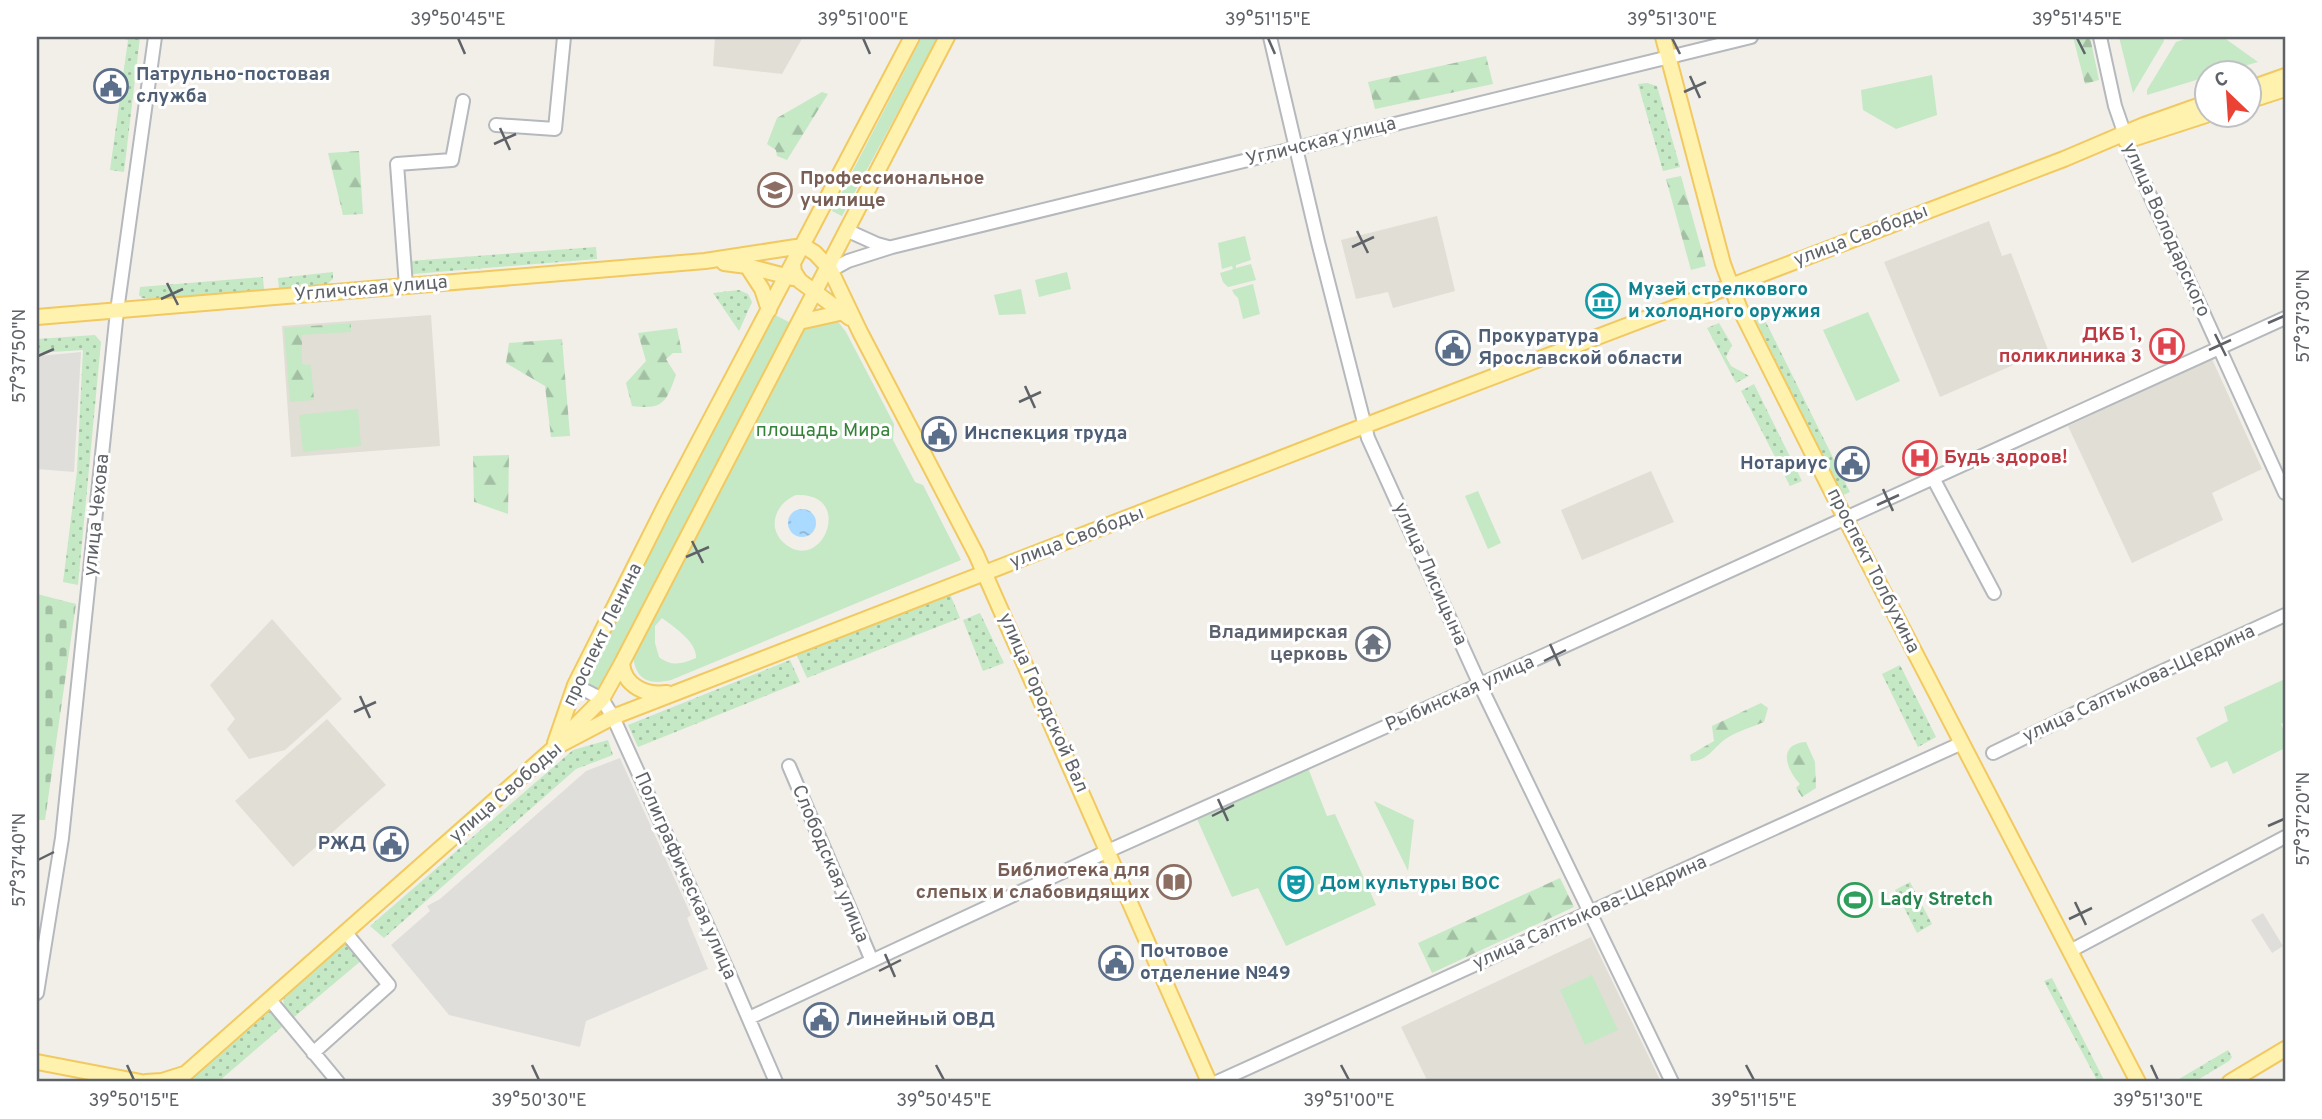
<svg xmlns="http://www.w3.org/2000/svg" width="2322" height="1119" font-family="Overpass,sans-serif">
  <defs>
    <pattern id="grass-dots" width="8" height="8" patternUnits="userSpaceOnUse" patternTransform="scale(1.75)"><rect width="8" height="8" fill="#c5e8c5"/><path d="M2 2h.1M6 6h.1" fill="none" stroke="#a3c0a4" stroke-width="1.8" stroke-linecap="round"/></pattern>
    <pattern id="forest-firs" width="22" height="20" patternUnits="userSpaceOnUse" patternTransform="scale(1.75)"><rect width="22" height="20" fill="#c5e8c5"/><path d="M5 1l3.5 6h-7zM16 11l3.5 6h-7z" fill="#a3c0a4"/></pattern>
    <pattern id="cemetery-stones" width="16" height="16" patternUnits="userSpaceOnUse" patternTransform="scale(1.75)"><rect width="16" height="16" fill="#c5e8c5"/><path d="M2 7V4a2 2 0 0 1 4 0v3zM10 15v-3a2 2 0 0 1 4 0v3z" fill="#a3c0a4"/></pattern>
    <pattern id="water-ripples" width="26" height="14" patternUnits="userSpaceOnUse" patternTransform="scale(1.75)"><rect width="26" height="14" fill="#aadaff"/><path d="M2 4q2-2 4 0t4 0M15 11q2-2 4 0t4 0" fill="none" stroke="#8eb4d2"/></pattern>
  </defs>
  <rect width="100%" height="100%" fill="#f1efe8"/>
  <path fill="#e0deda" d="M81 352 74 472 37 469 39 356Z
    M620 758 691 915 687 918 708 969 586 1021 580 1047 449 1015 391 945 430 911 427 906 440 899 586 771Z
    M2263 913 2283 946 2272 953 2251 920Z"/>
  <path fill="#e1ded6" d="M715 37H803L782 74 713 66Z
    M1437 216 1455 291 1393 308 1388 292 1356 299 1341 240Z
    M1989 221 2002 256 2011 253 2048 350 1940 397 1884 262Z
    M431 315 440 446 291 457 282 326Z
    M2212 359 2262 469 2212 493 2223 520 2132 563 2068 426Z
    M1651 471 1674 522 1582 560 1561 510Z
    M272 619 342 699 285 750 249 759 227 729 235 719 210 685Z
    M327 719 386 785 293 867 235 801Z
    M1591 937 1661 1082H1428L1401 1027Z"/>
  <path fill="url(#grass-dots)" d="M118 37H140L124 172 110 170 128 40Z
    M1647 83 1657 86 1680 167 1663 171 1638 84Z
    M596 247 597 259 413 274 410 271V261Z
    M333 272V279L327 284 279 289 278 278Z
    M263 277 264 290 149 299 142 298 139 295 140 287Z
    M739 290 748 294 752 302 739 331 713 293Z
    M1758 306 1850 492 1841 496 1751 310Z
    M1719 323 1732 345 1726 357 1731 366 1749 376 1736 383 1707 328Z
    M95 335 101 342 78 585 63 582 77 471 83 350 37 353V339Z
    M1754 384 1802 481 1790 486 1741 391Z
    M950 594 960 618 807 678 796 654Z
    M980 613 1004 663 983 671 963 620Z
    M790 660 800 682 638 747 628 725Z
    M1900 665 1936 737 1918 747 1882 674Z
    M608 740 613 755 576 769 384 938 370 926 573 750Z
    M1910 882 1932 924 1917 933 1895 890Z
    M348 942 362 960 293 1018 284 1008 283 996Z
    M2052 978 2105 1082H2098L2044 981Z
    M270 1011 283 1026 218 1082H189L191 1077Z
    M2228 1050 2232 1057 2229 1061 2194 1082H2182L2179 1079Z"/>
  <path fill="url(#forest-firs)" d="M2073 37H2090L2099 80 2085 84Z
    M1486 56 1493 84 1375 109 1368 82Z
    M822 92 828 94 787 160 777 156 776 150 767 144 777 118Z
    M359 151 363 214 343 215 328 153Z
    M1681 176 1706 266 1691 270 1666 179Z
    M351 323V332L302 335V364L311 365 314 400 290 402 284 328Z
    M677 328 682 353H673L666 359 676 375C666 402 664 410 632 406L626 383 646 361 638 333Z
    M562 339 570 436 551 437 545 386 506 363 509 343Z
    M509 455 508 514 474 502 473 456Z
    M1761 703 1768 708 1764 722C1752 727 1738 731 1727 738 1713 747 1709 761 1691 761L1690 755 1714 741 1712 726Z
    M1806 742 1815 762 1816 788 1802 797 1796 788 1800 784C1786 769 1777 744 1806 742Z
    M1560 878 1574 907 1432 973 1418 943Z"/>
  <path fill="url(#cemetery-stones)" d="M37 594 76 604 45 820H37Z"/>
  <path fill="#c5e8c5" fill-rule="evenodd" d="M922 37H938L842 216 832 211Z
    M2119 37H2163L2164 41 2133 93Z
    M2191 37H2223L2258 62 2219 73 2206 74V77L2147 95V90L2176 42Z
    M1932 75 1937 115 1896 129 1863 110 1861 90Z
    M1245 236 1251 260 1236 265V268L1251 264 1256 280 1228 287 1223 282 1220 273 1233 269 1232 266 1222 269 1218 243Z
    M1067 272 1071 289 1039 297 1035 280Z
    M1253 284 1260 314 1243 319 1238 298 1234 294 1232 290Z
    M1021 289 1026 314 999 315 994 295Z
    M1868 312 1900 381 1856 401 1823 330Z
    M773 314 791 323 603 685 595 690 587 685 588 671Z
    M836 319 846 332 894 424 893 440 915 482 923 485 961 560 671 680C648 685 636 680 633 656L801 332 808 324ZM796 495C856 492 822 576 784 543 766 527 776 503 796 495ZM662 618C674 627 697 642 696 658 682 664 672 667 659 657L655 643V626Z
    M358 409 361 446 303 452 299 415Z
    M1478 491 1501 543 1488 549 1465 496Z
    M2285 679V721L2281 724 2285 734V748L2233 774 2227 761 2211 768 2196 738 2228 721 2224 707Z
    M1308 768 1327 816 1335 814 1376 905 1286 946 1258 888 1232 897 1197 819Z
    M1374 801 1414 820 1408 871Z
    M1592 975 1618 1030 1585 1045 1560 990Z"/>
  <path fill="url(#water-ripples)" d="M788 523a14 14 0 1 1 28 0a14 14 0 1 1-28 0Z"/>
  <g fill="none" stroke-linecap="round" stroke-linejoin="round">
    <g stroke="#b5b8bc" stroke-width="16">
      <path id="minor" d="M1270 37 1318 242 1368 438 1480 685 1672 1082
        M2100 37 2115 106 2133 158 2285 493
        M496 125 555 129 564 37
        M846 230 877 244 888 247
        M824 274 848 261 892 247 1751 37
        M406 286 397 164 452 160 463 101
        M1933 478 1994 593
        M575 685 602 699 613 717 728 971 776 1082
        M1993 753 2150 677 2285 615
        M789 766 872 961
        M2070 951 2285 837
        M37 993 62 838 117 311 155 37
        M270 1000 338 1082
        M749 1018 1108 851 1492 679 2285 318
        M313 1053 389 985 346 933
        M1217 1082 1962 743"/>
    </g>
    <g stroke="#f2c960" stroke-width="18">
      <path id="major" d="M1663 37 1723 264 1739 307 1845 518 2138 1082
        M2248 89 2285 76
        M2248 101 2285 89
        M2126 141 2206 115
        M724 263 747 266 793 278
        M793 264 794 272 800 281 850 318
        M747 266 762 289 769 310
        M37 317 705 261 796 247 807 248 815 253 830 269 860 332 976 554 1209 1082
        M799 322 844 312
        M622 663C624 686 646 696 667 693
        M564 737 602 699 622 663 947 37
        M555 743 575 685 666 504 912 37
        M37 1062 141 1082
        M146 1082 162 1081 184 1074
        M176 1082 554 748 613 717 1364 426 2064 159 2144 125 2206 103
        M2230 1082 2285 1049"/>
    </g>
    <use href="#minor" stroke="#fff" stroke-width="12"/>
    <use href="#major" stroke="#fff2af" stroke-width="14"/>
  </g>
  <path fill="none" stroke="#5f6368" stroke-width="2.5" d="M458 38 465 54M863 38 870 54M1268 38 1275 54M1672 38 1680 54M2077 38 2085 54M1690 76 1700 98M1684 92 1706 82M500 128 510 150M494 144 516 134M1357 231 1368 253M1352 247 1374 237M167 283 178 305M161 299 183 289M2268 323 2284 316M2215 334 2226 356M2209 350 2231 340M38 356 54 349M1025 386 1035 408M1019 402 1041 392M1883 489 1893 511M1877 505 1899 495M692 541 703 563M686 557 709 547M1550 644 1560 666M1544 661 1566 650M360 696 370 718M354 712 376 702M1218 799 1228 821M1212 816 1234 805M2268 826 2284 819M38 860 54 852M2075 902 2086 925M2069 919 2092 908M885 954 895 977M879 971 901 960M127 1065 134 1080M532 1065 539 1080M936 1065 944 1080M1341 1065 1349 1080M1746 1065 1754 1080M2151 1065 2158 1080"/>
  <defs>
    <g id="civic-ring" transform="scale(1.75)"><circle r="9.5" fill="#fff" stroke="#5c6f8a" stroke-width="1.5"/><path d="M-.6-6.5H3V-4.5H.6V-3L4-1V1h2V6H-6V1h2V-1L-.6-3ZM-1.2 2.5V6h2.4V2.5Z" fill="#5c6f8a"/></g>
    <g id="university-ring" transform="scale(1.75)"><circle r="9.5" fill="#fff" stroke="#8d6e63" stroke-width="1.5"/><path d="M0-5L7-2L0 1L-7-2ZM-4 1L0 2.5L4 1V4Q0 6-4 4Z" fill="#8d6e63"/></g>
    <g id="museum-ring" transform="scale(1.75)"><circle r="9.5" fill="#fff" stroke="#0f9aa8" stroke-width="1.5"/><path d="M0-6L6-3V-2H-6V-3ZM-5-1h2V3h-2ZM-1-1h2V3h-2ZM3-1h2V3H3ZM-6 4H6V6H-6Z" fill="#0f9aa8"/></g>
    <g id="hospital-ring" transform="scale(1.75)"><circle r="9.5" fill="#fff" stroke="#e0444e" stroke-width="1.5"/><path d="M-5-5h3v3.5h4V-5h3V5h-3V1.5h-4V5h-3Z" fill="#e0444e"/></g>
    <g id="temple-ring" transform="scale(1.75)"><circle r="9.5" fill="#fff" stroke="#6b7280" stroke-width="1.5"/><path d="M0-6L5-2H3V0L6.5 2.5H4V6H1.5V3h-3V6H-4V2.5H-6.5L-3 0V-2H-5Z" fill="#6b7280"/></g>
    <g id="library-ring" transform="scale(1.75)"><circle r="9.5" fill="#fff" stroke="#8d6e63" stroke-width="1.5"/><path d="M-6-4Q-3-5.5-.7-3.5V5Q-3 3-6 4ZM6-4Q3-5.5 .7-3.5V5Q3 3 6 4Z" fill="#8d6e63"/></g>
    <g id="theatre-ring" transform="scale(1.75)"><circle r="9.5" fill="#fff" stroke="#0f9aa8" stroke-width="1.5"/><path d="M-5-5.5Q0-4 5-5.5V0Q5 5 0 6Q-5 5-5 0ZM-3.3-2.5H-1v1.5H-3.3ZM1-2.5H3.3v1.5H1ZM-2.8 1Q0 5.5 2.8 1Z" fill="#0f9aa8"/></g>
    <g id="stadium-ring" transform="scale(1.75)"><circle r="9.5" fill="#fff" stroke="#2e9e5b" stroke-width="1.5"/><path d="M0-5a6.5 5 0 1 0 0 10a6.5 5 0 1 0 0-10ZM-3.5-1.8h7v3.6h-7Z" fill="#2e9e5b"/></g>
  </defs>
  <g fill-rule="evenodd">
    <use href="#civic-ring" x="111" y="86"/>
    <use href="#university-ring" x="775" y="190"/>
    <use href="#museum-ring" x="1603" y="301"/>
    <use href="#hospital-ring" x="2167" y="346"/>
    <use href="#civic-ring" x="1453" y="348"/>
    <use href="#civic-ring" x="939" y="434"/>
    <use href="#hospital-ring" x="1920" y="458"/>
    <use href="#civic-ring" x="1852" y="464"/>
    <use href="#temple-ring" x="1373" y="644"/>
    <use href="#civic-ring" x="391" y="844"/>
    <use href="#library-ring" x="1174" y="882"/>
    <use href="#theatre-ring" x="1296" y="884"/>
    <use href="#stadium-ring" x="1855" y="900"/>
    <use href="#civic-ring" x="1116" y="963"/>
    <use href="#civic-ring" x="821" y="1020"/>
  </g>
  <g text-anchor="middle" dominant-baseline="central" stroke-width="6" stroke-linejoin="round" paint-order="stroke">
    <g font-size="19" font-weight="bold" fill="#4e5e75" stroke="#fff" text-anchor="start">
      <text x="136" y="75">Патрульно-постовая<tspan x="136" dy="22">служба</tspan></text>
      <text x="1478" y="337">Прокуратура<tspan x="1478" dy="22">Ярославской области</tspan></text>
      <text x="964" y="434">Инспекция труда</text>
      <text x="1828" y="464" text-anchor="end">Нотариус</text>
      <text x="366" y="844" text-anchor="end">РЖД</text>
      <text x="1140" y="952">Почтовое<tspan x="1140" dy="22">отделение №49</tspan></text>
      <text x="846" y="1020">Линейный ОВД</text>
    </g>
    <g font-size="19" fill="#5f6368" stroke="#fff">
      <text transform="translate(1321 142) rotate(-14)">Угличская улица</text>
      <text transform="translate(2166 230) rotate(66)">улица Володарского</text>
      <text transform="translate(1861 236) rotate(-21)">улица Свободы</text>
      <text transform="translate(371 289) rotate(-5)">Угличская улица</text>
      <text transform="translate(97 515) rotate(-84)">улица Чехова</text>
      <text transform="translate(1077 538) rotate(-21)">улица Свободы</text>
      <text transform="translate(1873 571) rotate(63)">проспект Толбухина</text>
      <text transform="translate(1430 574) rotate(66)">улица Лисицына</text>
      <text transform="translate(603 635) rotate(-64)">проспект Ленина</text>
      <text transform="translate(2139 684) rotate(-25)">улица Салтыкова-Щедрина</text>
      <text transform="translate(1460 694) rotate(-24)">Рыбинская улица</text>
      <text transform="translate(1043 703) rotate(66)">улица Городской Вал</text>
      <text transform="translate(506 793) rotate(-41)">улица Свободы</text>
      <text transform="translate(830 864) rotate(67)">Слободская улица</text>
      <text transform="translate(685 876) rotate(66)">Полиграфическая улица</text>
      <text transform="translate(1590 913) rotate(-24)">улица Салтыкова-Щедрина</text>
    </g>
    <g font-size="19" font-weight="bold" fill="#785e54" stroke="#fff" text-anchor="start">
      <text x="800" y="179">Профессиональное<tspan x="800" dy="22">училище</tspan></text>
      <text x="1150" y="871" text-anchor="end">Библиотека для<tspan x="1150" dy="22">слепых и слабовидящих</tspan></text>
    </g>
    <g font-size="19" font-weight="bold" fill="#0d838f" stroke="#fff" text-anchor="start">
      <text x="1628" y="290">Музей стрелкового<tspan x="1628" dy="22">и холодного оружия</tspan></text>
      <text x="1320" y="884">Дом культуры ВОС</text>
    </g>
    <g font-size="19" font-weight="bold" fill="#be3a42" stroke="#fff" text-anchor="end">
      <text x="2142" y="335">ДКБ 1,<tspan x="2142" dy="22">поликлиника 3</tspan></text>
      <text x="1944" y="458" text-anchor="start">Будь здоров!</text>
    </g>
    <g font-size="19" fill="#348238" stroke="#fff">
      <text x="823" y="431">площадь Мира</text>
    </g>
    <g font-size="19" font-weight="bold" fill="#5b616d" stroke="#fff" text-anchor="end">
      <text x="1348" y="633">Владимирская<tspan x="1348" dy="22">церковь</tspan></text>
    </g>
    <g font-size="19" font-weight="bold" fill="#27864d" stroke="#fff" text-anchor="start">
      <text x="1880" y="900">Lady Stretch</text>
    </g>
  </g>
  <rect width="2322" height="1119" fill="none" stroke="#ffffff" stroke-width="77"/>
  <g transform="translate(2228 94) rotate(335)"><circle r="33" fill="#ffffff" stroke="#bfc1c3" stroke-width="2"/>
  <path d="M0-5L12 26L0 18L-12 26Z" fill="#ea4335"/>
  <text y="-10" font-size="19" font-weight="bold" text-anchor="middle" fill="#5f6368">С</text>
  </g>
  <rect x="38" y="38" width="2246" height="1042" fill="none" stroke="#5f6368" stroke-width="2.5"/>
  <g font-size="18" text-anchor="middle" fill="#5f6368">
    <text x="458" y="25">39°50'45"E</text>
    <text x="863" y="25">39°51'00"E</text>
    <text x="1268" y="25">39°51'15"E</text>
    <text x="1672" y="25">39°51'30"E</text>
    <text x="2077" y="25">39°51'45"E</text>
    <text transform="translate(2303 316) rotate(-90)" y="6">57°37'30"N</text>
    <text transform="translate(19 356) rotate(-90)" y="6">57°37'50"N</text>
    <text transform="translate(2303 819) rotate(-90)" y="6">57°37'20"N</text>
    <text transform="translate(19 860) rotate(-90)" y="6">57°37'40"N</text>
    <text x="134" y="1106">39°50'15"E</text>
    <text x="539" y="1106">39°50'30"E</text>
    <text x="944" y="1106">39°50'45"E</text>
    <text x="1349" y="1106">39°51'00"E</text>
    <text x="1754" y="1106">39°51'15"E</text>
    <text x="2158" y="1106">39°51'30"E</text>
  </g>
</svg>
